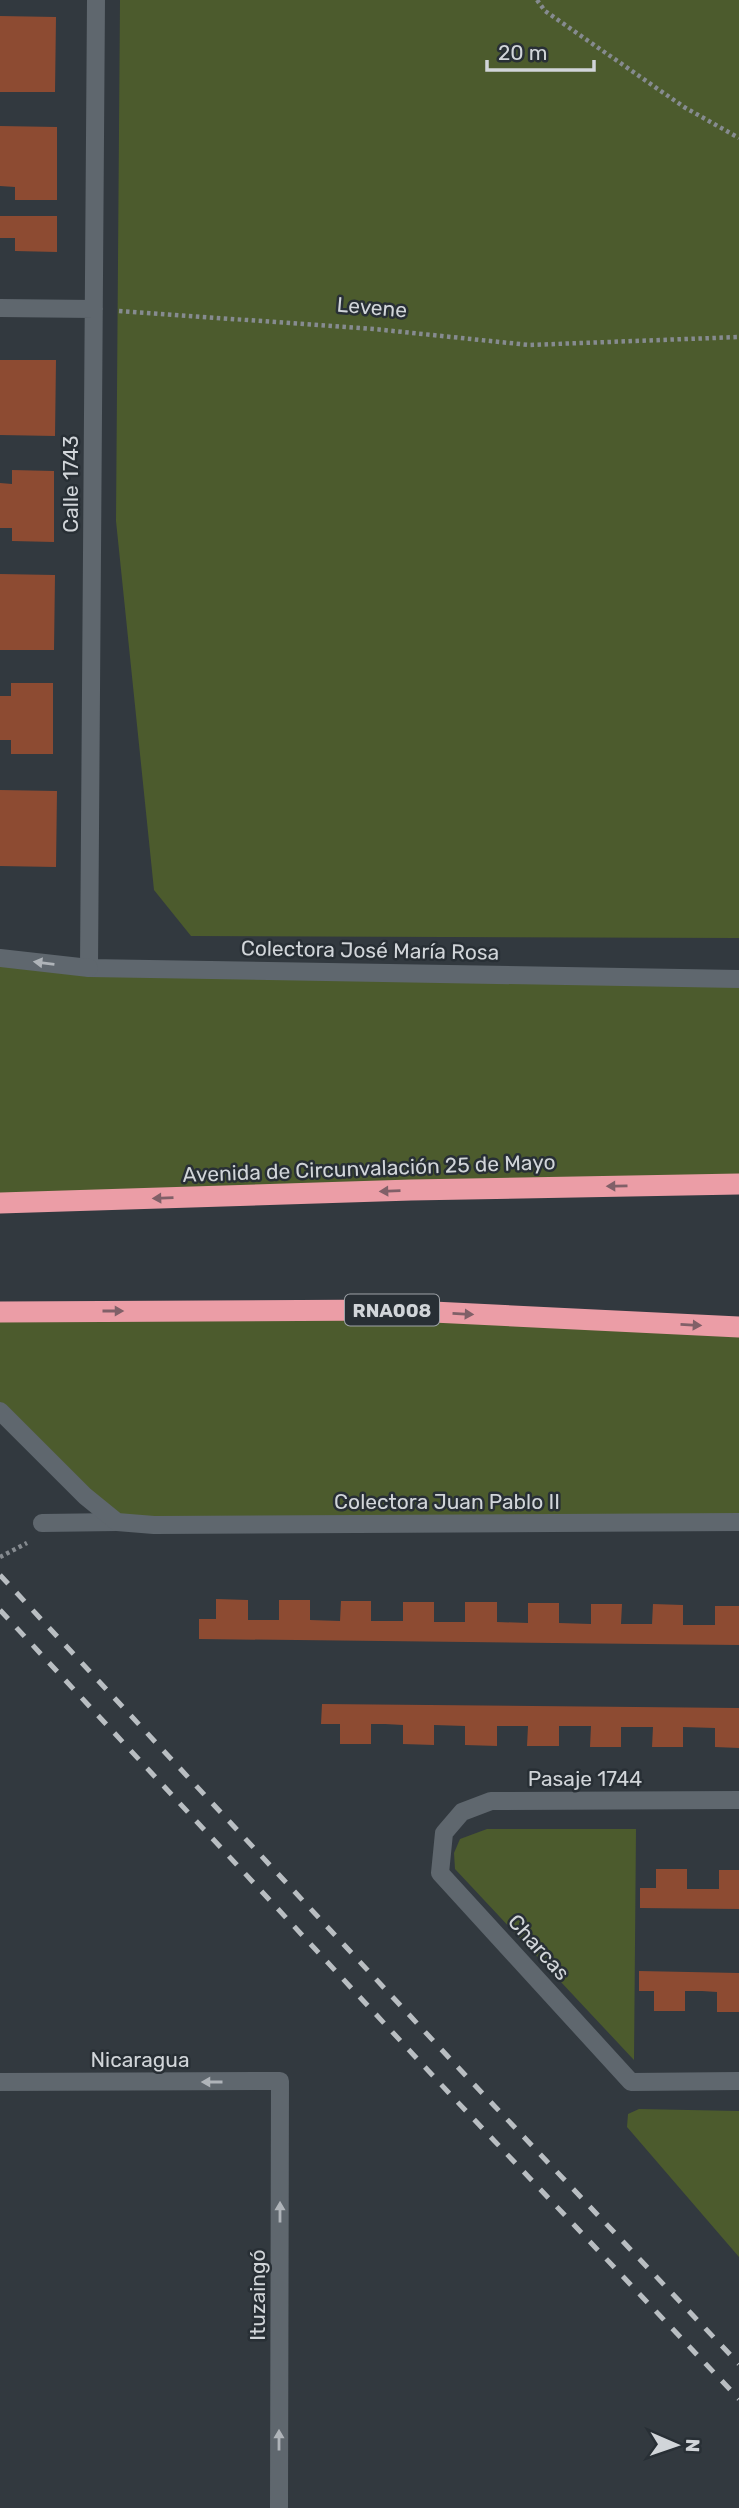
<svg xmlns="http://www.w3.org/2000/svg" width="739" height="2508" font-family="Rubik,sans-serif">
  <rect width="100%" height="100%" fill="#32393f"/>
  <path fill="#4c5b2d" d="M120 0H739V938L191 936 154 890 116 521Z
    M0 958 739 979V1184L0 1203Z
    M0 1312 739 1327V1522H117L0 1411Z
    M487 1829H636L634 2060 455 1869 454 1853 460 1839Z
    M639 2109 739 2111V2257L627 2127 628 2114Z"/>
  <path fill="#8d4b32" d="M0 16 56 17 55 92H0Z
    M0 126 57 127V200H15V187L0 186Z
    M0 216H57V252L15 251V238H0Z
    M0 360H56L55 436 0 435Z
    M12 470 54 471V542L12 541V528H0V483L12 484Z
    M0 574 55 575 54 650H0Z
    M11 683H53V754H11V740H0V696H11Z
    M0 790 57 791 56 867 0 866Z
    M216 1599 248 1600V1620H279V1600H310V1620L340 1621 341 1601H371V1621H403V1602H434V1622H465V1602H497V1622L528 1623V1603H559V1623L591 1624V1604H622L621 1624H652L653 1604 683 1605V1625H715V1606H739V1645L199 1639V1619H216Z
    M322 1704 739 1708V1748L715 1747V1728L683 1727V1747H652L653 1727H621V1747H590L591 1726H559V1746H527L528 1726H497V1746L465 1745V1726L434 1725V1745L403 1744V1725L385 1724H371V1744H340V1724H321Z
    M656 1869H687V1889H719V1870H739V1909L640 1908V1888H656Z
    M639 1971 739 1973V2012H717V1992L702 1991H685V2011H654V1991H639Z"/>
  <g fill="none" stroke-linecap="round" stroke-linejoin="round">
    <path stroke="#868b90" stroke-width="4.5" stroke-dasharray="3.5 3.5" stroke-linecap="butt" d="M537 0 545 11 684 107 739 138
      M119 311 374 329 529 345 739 337
      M0 1557 27 1543"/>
    <path stroke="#5f676e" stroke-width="18" d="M96 0 89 968 739 979
      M0 308 94 309
      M42 1523 117 1522
      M739 1800 491 1801 462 1812 444 1833 440 1873 631 2082 739 2081
      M0 2082 280 2081 279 2508"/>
    <path stroke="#5f676e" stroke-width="18" d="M0 958 89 968
      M0 1411 85 1496 117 1522 154 1525 739 1522"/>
    <path stroke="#eb9da6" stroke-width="21" d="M0 1203 411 1190 739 1184
      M0 1312 392 1310 739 1327"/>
    <path stroke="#b9bec2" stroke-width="5" stroke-dasharray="12 12" stroke-linecap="butt" d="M0 1575 467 2077 739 2364
      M0 1610 449 2093 739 2399"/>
  </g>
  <defs><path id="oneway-solid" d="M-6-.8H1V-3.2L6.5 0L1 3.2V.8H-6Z" transform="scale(1.75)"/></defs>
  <g fill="#afb4b9">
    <use href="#oneway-solid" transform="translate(44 963) rotate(-173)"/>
    <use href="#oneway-solid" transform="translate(212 2082) rotate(180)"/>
    <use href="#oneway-solid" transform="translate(280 2212) rotate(-90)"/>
    <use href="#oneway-solid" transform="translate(279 2440) rotate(-90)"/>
  </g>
  <g fill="#806068">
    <use href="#oneway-solid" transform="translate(617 1186) rotate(179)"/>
    <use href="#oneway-solid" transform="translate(390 1191) rotate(178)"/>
    <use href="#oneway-solid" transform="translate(163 1198) rotate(178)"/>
    <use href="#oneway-solid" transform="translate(113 1311)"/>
    <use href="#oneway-solid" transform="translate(463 1314) rotate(3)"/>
    <use href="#oneway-solid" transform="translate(691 1325) rotate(3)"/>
  </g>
  <g text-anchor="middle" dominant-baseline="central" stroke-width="5" stroke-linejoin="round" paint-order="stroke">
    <rect fill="#282f35" stroke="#9ea3a8" stroke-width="2" x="345" y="1294.5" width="94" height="31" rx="5"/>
    <g font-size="19" font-weight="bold" fill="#d1d5d9">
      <text x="392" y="1310">RNA008</text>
    </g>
    <g font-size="21" fill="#d1d5d9" stroke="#282f35">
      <text transform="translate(372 307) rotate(5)">Levene</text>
      <text transform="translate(70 484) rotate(-90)">Calle 1743</text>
      <text transform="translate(370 950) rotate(1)">Colectora José María Rosa</text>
      <text transform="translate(369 1168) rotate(-2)">Avenida de Circunvalación 25 de Mayo</text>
      <text x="447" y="1501">Colectora Juan Pablo II</text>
      <text x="585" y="1778">Pasaje 1744</text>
      <text transform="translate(539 1947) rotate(48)">Charcas</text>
      <text x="140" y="2059">Nicaragua</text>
      <text transform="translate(257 2295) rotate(-90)">Ituzaingó</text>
    </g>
  </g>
  <g transform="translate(676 2445) rotate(92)" stroke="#282f35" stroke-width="5" paint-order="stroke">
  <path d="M0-5L12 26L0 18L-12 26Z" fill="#d1d5d9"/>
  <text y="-10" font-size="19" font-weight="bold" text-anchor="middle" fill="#d1d5d9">N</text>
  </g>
  <path d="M487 60v10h107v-10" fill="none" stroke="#d1d5d9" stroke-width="3.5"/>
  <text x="498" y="60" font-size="21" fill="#d1d5d9" stroke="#282f35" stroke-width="5" paint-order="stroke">20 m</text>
</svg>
